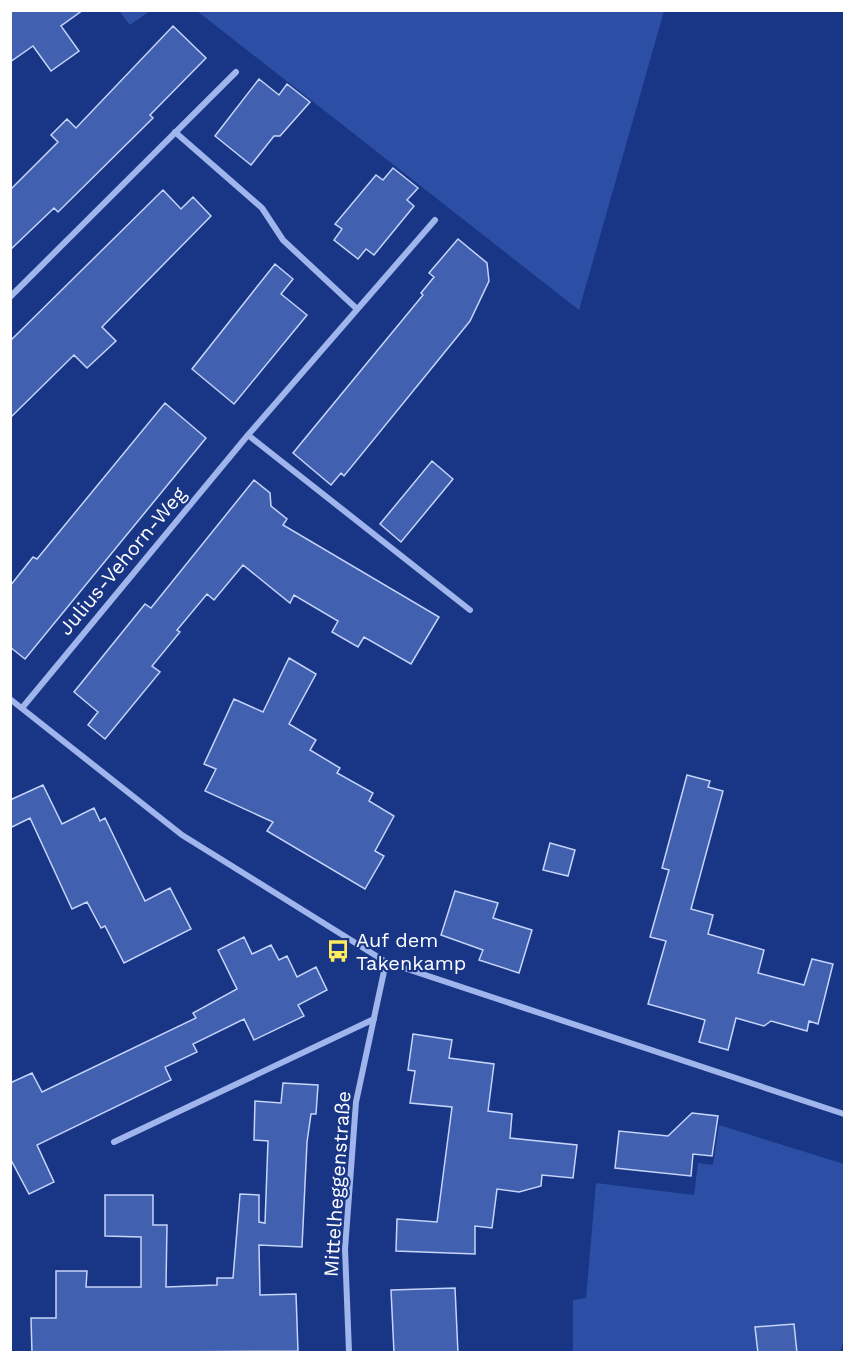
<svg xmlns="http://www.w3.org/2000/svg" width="855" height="1363" font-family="'Work Sans',sans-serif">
  <rect width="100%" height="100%" fill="#193686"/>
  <path fill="#2c4ea4" d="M119 11H150L130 25Z
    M197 11H664L579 310Z
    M719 1125 844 1164V1340L840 1352H573V1300L586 1298 596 1183 694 1195 698 1163 713 1165Z"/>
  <path fill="#4160b0" stroke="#c5d4f9" stroke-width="1.5" d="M10 10H83L61 26 79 51 51 71 33 46 10 62Z
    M173 26 206 58 150 115 153 118 58 212 54 208 10 250V190L58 142 51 135 67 119 76 128Z
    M259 79 279 95 287 84 310 102 280 136H274L251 165 215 136Z
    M393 168 418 188 407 200 414 206 374 255 366 249 358 259 334 240 342 229 335 224 376 175 383 180Z
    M163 190 181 209 193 197 211 216 102 327 116 341 87 368 74 355 10 418V341Z
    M458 239 487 263 489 281 470 321 344 476 341 473 331 485 293 453 423 295 421 293 434 277 429 273Z
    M275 264 293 279 281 294 307 315 234 404 192 369Z
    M165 403 206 438 25 659 10 647V586L33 557 37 559Z
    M432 461 453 479 401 542 380 524Z
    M254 480 270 493 271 506 287 519 283 525 439 617 411 664 364 637 358 647 332 632 338 621 294 595 290 603 243 565 214 600 207 594 177 630 180 632 152 666 160 672 105 739 88 725 98 712 74 692 145 604 151 608Z
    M289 658 316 674 289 724 316 740 310 750 340 768 337 773 373 793 369 801 394 816 375 851 384 856 365 889 267 831 273 822 205 791 216 769 204 764 234 699 263 712Z
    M687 775 710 781 708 787 723 791 691 909 713 915 708 934 764 950 758 973 804 985 812 959 833 964 818 1024 809 1021 807 1031 771 1021 764 1026 736 1018 728 1050 699 1042 705 1020 648 1004 666 941 650 937 669 870 662 868Z
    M43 785 62 824 94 808 100 821 105 818 145 901 170 888 191 929 124 963 105 926 101 928 87 902 72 909 30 818 10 828V800Z
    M550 843 575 850 568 876 543 870Z
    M455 891 498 903 493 918 532 930 519 973 479 960 483 950 441 935Z
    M244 937 252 954 271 945 279 960 287 956 297 977 316 967 327 990 298 1005 304 1016 254 1040 244 1019 193 1044 197 1052 165 1067 171 1080 37 1145 54 1182 29 1194 10 1158V1083L32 1073 42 1092 196 1018 193 1013 237 989 218 950Z
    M413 1034 452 1040 449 1058 494 1064 488 1111 512 1114 510 1138 577 1145 573 1178 542 1175 541 1186 519 1192 497 1189 492 1228 475 1226V1254L396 1251 397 1219 437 1222 452 1107 410 1103 415 1071 408 1070Z
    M283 1083 318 1085 316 1114H311L307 1142 302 1247 259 1245 260 1295 296 1294 298 1351 32 1353 31 1318H56V1271H87L86 1287H141V1237L105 1236V1195H153V1225H167L166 1287 217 1285V1278H233L240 1194 259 1195V1222L265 1223 268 1141 254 1140 255 1101 281 1103Z
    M692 1113 718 1116 712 1156 693 1154 691 1176 615 1168 619 1131 668 1136Z
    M455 1288 458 1353H394L391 1290Z
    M794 1324 797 1353H758L755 1327Z"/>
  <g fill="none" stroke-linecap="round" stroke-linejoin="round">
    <path stroke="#a0b5ec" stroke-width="6" d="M175 132 262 208 283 240 357 309
      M10 297 236 72
      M248 435 470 610
      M10 699 182 835 386 962 844 1114
      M22 708 248 435 435 220
      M114 1142 374 1019
      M349 1352 345 1249 356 1102 386 962"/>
  </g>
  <defs>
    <g id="bus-bare" transform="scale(1.8)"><path d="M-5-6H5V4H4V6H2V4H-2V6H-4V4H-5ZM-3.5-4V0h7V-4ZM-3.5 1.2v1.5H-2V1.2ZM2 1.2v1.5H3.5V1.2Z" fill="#ffeb5b" stroke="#193686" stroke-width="2.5" paint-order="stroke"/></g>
  </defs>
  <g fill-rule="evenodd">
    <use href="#bus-bare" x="338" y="951"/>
  </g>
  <g text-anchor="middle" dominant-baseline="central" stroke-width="4.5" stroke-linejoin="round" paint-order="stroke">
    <g font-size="20" fill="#fff" stroke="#193686">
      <text transform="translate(122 561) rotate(-50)">Julius-Vehorn-Weg</text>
      <text transform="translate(337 1184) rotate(-86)">Mittelheggenstraße</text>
    </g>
    <g font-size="20" fill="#fff" stroke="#193686" text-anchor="start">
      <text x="356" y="940">Auf dem<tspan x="356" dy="23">Takenkamp</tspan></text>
    </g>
  </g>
  <rect width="855" height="1363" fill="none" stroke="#ffffff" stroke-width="24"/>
</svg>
